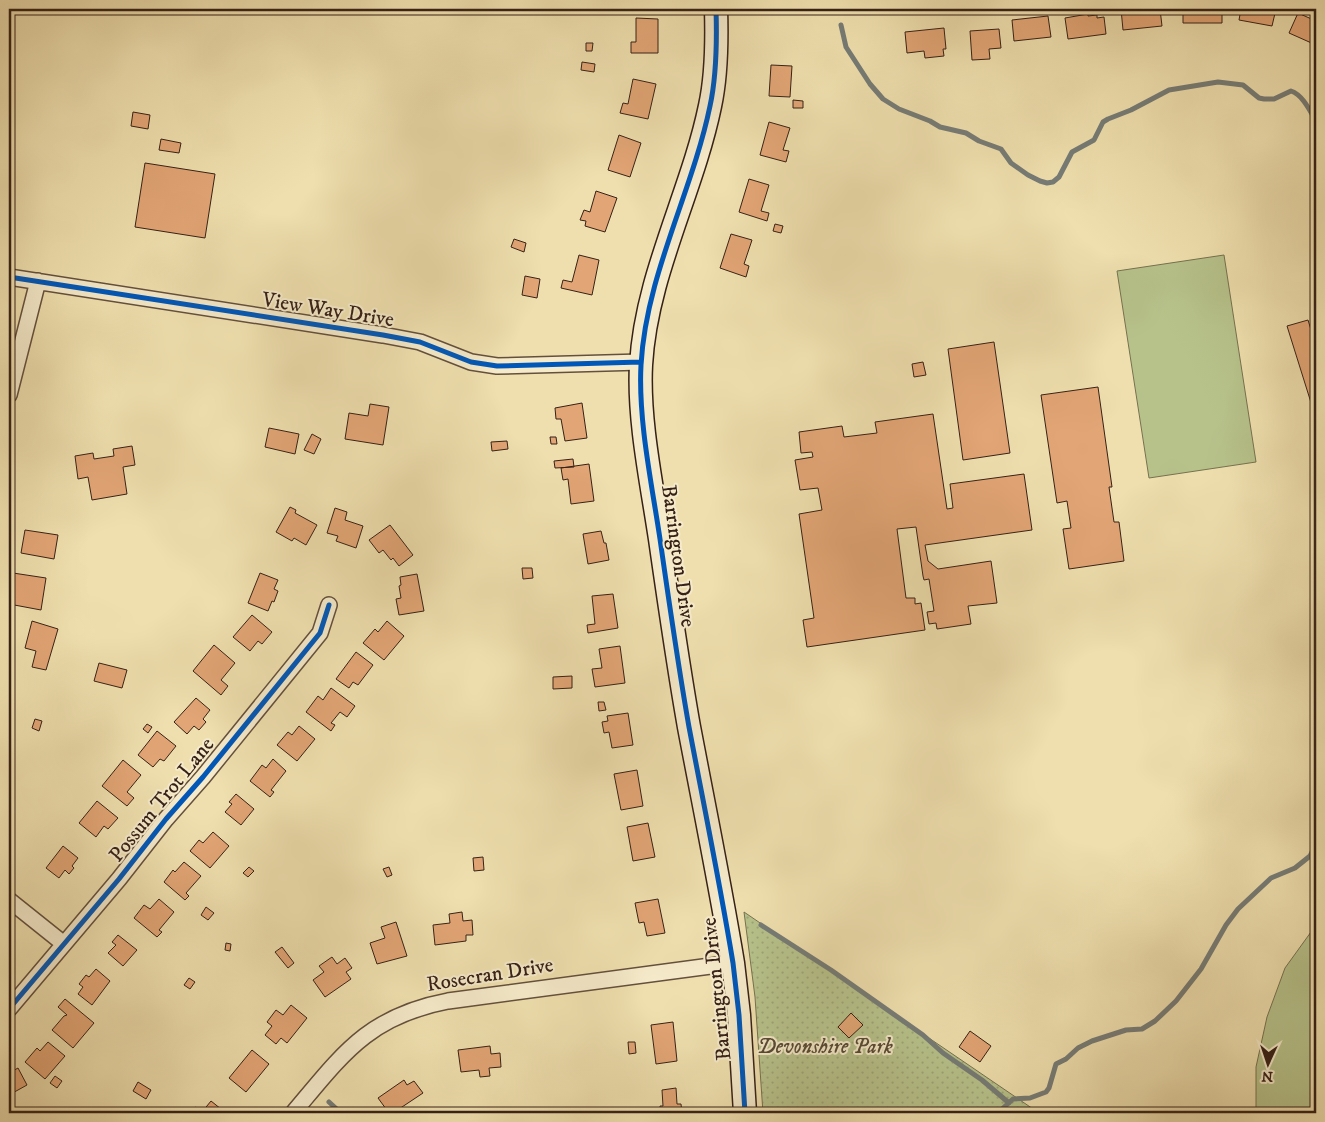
<svg xmlns="http://www.w3.org/2000/svg" width="1325" height="1122" font-family="'IM FELL DW Pica',serif">
  <defs>
    <pattern id="park-dots" width="8" height="8" patternUnits="userSpaceOnUse" patternTransform="scale(1.25)"><rect width="8" height="8" fill="#b7c28b"/><path d="M2 2h.1M6 6h.1" fill="none" stroke="#9ea677" stroke-width="1.8" stroke-linecap="round"/></pattern>
  </defs>
  <rect width="100%" height="100%" fill="#efdfae"/>
  <filter id="stains"><feTurbulence type="fractalNoise" baseFrequency=".004" numOctaves="4"/><feColorMatrix values="0 0 0 0 .2 0 0 0 0 .09 0 0 0 0 .02 0 0 0 .5 -.17"/></filter>
  <radialGradient id="worn" r=".72"><stop offset=".6" stop-color="#630" stop-opacity="0"/><stop offset="1" stop-color="#630" stop-opacity=".3"/></radialGradient>
  <path fill="url(#park-dots)" stroke="#767251" d="M744 912 1039 1113H763L755 997Z"/>
  <path fill="#b7c28b" stroke="#767251" d="M1224 255 1256 462 1149 478 1117 271Z
    M1316 925V1113H1256V1067L1267 1017 1285 968Z"/>
  <g fill="none" stroke-linecap="round" stroke-linejoin="round">
    <path stroke="#767c76" stroke-width="5" d="M841 25 846 47 870 84 883 99 899 109 930 121 940 127 966 133 979 141 1001 149 1011 163 1028 175 1040 181 1047 183 1053 182 1059 177 1072 152 1094 140 1103 122 1108 119 1131 110 1169 90 1218 82 1243 85 1259 98 1264 99H1274L1291 91C1303 95 1310 111 1316 121
      M1316 793 1313 801 1316 808
      M761 925 831 970 923 1035 943 1053 982 1080 1009 1103
      M329 1102 341 1113
      M989 1113 1001 1110 1013 1099 1030 1098 1046 1092 1049 1088 1056 1064 1066 1059 1078 1048 1092 1041 1126 1030 1142 1029 1155 1021 1176 1001 1201 969 1226 925 1238 909 1271 878 1295 868 1310 856 1316 844"/>
  </g>
  <path fill="#e2a575" stroke="#362117" d="M1121 9H1160L1162 26 1123 30Z
    M1183 9H1222V23H1183Z
    M1241 9H1276L1272 26 1239 20Z
    M1298 13 1316 21V45L1289 33Z
    M1088 14V16L1097 15V18L1104 17 1106 34 1068 39 1065 18Z
    M1048 16 1051 37 1014 41 1012 20Z
    M636 18 658 19V53H631V42H636Z
    M944 28 946 49H943L944 56 925 58 924 51 907 53 905 32Z
    M999 29 1001 48 989 49 990 59 972 60 970 31Z
    M586 43H593L592 51H586Z
    M582 62 595 64 594 72 581 70Z
    M771 65 792 66 790 97 769 96Z
    M633 79 656 84 648 119 620 113 623 103 628 104Z
    M793 100 803 101V108H793Z
    M133 112 150 115 148 129 131 126Z
    M769 122 790 128 783 150 789 151 786 162 760 155Z
    M619 135 641 143 630 177 608 170Z
    M161 139 181 143 179 153 159 150Z
    M145 163 215 174 205 238 135 227Z
    M749 179 769 185 761 211 769 213 767 221 739 212Z
    M596 191 617 198 605 232 585 226 586 221 580 220 584 210 590 212Z
    M775 224 783 226 781 233 773 231Z
    M731 234 752 240 744 264 749 266 746 277 720 268Z
    M514 239 526 243 524 252 511 247Z
    M579 255 599 260 592 295 561 288 563 280 572 282Z
    M525 276 540 279 537 298 522 295Z
    M1308 320 1316 346V408L1313 409 1287 326Z
    M994 342 1010 453 963 460 948 349Z
    M923 362 926 375 914 377 912 364Z
    M1098 387 1112 487H1109L1114 522H1119L1124 561 1069 569 1063 529 1071 528 1067 501 1057 503 1041 395Z
    M582 403 587 438 565 441 561 419H556L555 408Z
    M370 404 389 407 383 445 345 439 349 413 368 416Z
    M933 414 947 509 953 508 950 484 1024 474 1032 530 925 545 928 561 938 569 991 561 997 603 968 606 971 624 937 629 936 623 929 624 927 612 934 611 929 579 924 580 923 576 916 527 897 529 906 598H915V604L921 603 925 630 807 647 803 620 814 618 799 514 822 510 818 488 800 490 795 460 813 457 812 452 801 453 799 432 842 426 844 437 877 433 875 422Z
    M269 428 299 434 295 454 265 447Z
    M312 434 321 439 314 454 304 450Z
    M550 437H556L557 444H551Z
    M507 441 508 449 492 451 491 442Z
    M132 446 135 465 123 467 127 494 92 500 88 477 78 479 75 456 93 453 94 459 114 456 113 449Z
    M573 459 574 467 555 468 554 461Z
    M589 464 594 501 571 504 568 479 563 480 561 468Z
    M290 507 296 510 295 513 317 525 306 545 294 538 292 541 276 532Z
    M335 508 347 512 345 520 363 526 356 548 336 541 338 536 327 533Z
    M390 525 413 555 399 566 393 558 391 560 383 550 379 553 369 540Z
    M25 530 58 535 54 559 21 553Z
    M601 531 604 543H606L609 560 588 564 583 534Z
    M522 568H532L533 578 523 579Z
    M13 573 46 578 41 610 9 604Z
    M260 573 278 580 274 589 278 591 274 602 272 601 268 611 248 603Z
    M417 574 424 611 399 615 396 599 401 598 399 586 401 585 400 577Z
    M613 594 618 628 588 633 587 625 595 624 592 596Z
    M252 615 272 632 262 644 258 641 250 651 233 637Z
    M32 621 58 629 46 670 32 667 36 651 25 648Z
    M387 621 404 636 384 660 363 643 375 629 378 632Z
    M214 645 235 663 221 680 228 686 221 695 193 671Z
    M620 646 625 683 595 687 592 669 602 668 599 649Z
    M356 652 373 665 358 685 353 682 349 688 336 679Z
    M99 663 127 670 122 688 94 681Z
    M572 676V688L553 689V677Z
    M331 688 355 706 347 717 340 712 331 723 335 725 331 731 306 712 318 696 323 700Z
    M196 698 210 710 203 719 206 722 199 730 194 726 187 734 174 722Z
    M598 702H604L606 710 599 711Z
    M628 713 633 745 612 748 609 732 604 733 602 722 608 721 607 716Z
    M35 719 42 721 39 731 32 728Z
    M147 724 152 727 148 733 143 729Z
    M299 726 315 739 297 761 277 745 288 732 292 735Z
    M157 731 176 746 164 761 160 759 153 767 138 755Z
    M273 759 286 771 271 790 274 792 270 797 250 781 262 765 266 768Z
    M123 760 141 775 127 792 134 798 127 806 102 786Z
    M637 770 643 806 621 810 614 774Z
    M236 794 254 809 241 825 225 812 232 804 229 802Z
    M97 801 118 818 108 829 104 826 96 837 79 823Z
    M648 823 655 857 633 861 627 827Z
    M213 832 229 846 210 868 190 851 199 840 203 843Z
    M63 846 78 858 72 866 74 868 69 874 65 870 59 878 46 868Z
    M483 857 484 870 474 871 473 858Z
    M184 862 201 876 186 893 189 896 185 900 164 882 173 870 175 872Z
    M249 867 254 871 248 877 243 873Z
    M389 867 392 875 387 877 383 869Z
    M159 899 174 912 159 930 162 932 157 937 134 918 144 905 150 909Z
    M658 899 665 933 647 936 644 922 639 923 635 903Z
    M206 907 214 913 208 920 201 915Z
    M462 912 463 921 472 920 473 935H466V941L435 945 433 925 450 923 449 914Z
    M396 922 407 956 377 964 370 943 385 938 381 927Z
    M118 935 137 950 123 966 108 953 116 945 112 942Z
    M226 943 231 944 230 951 225 950Z
    M282 947 294 963 288 968 275 952Z
    M332 957 337 964 345 958 352 968 346 972 351 979 325 997 313 980 324 972 319 966Z
    M96 969 110 981 92 1005 78 994 83 987 79 984 86 975 89 977Z
    M189 978 195 982 190 989 184 985Z
    M65 999 94 1023 73 1048 52 1030 64 1016 67 1015 58 1007Z
    M291 1005 307 1018 287 1043 281 1038 276 1044 265 1035 272 1026 267 1022 276 1010 283 1015Z
    M851 1013 863 1025 849 1038 838 1027Z
    M673 1022 677 1061 656 1064 651 1025Z
    M970 1031 991 1046 980 1062 959 1047Z
    M48 1042 65 1056 45 1079 25 1062 37 1048 40 1051Z
    M628 1042H635L636 1053 629 1054Z
    M490 1046 491 1054 500 1053 501 1067 489 1068 490 1076 480 1077 479 1070 461 1072 458 1050Z
    M252 1050 269 1064 246 1092 229 1078Z
    M18 1068 27 1085 9 1095V1073Z
    M55 1076 62 1081 57 1088 50 1083Z
    M404 1080 407 1085 414 1081 423 1093 393 1113H389L378 1098Z
    M138 1082 151 1090 146 1099 133 1091Z
    M676 1088 677 1104H681L682 1113H660V1106H663L662 1090Z
    M211 1101 226 1113H190L195 1107 202 1112Z"/>
  <g fill="none" stroke-linecap="round" stroke-linejoin="round">
    <g stroke="#64503d" stroke-width="18">
      <path id="street" d="M9 277 383 335 420 342 471 362 497 366 641 362
        M9 395 38 281
        M9 900 64 944
        M9 1009 119 879 166 819 203 777 320 633 329 605
        M293 1113C342 1055 368 1016 448 1001L733 963"/>
    </g>
    <g stroke="#362117" stroke-width="25">
      <path id="secondary" d="M716 9C717 41 717 74 710 106 692 193 646 275 641 365 638 420 652 485 660 539 669 602 678 665 689 727 704 806 720 884 733 963L739 1015 745 1113"/>
    </g>
    <use href="#street" stroke="#f5eaca" stroke-width="15"/>
    <use href="#secondary" stroke="#f5eaca" stroke-width="22"/>
    <g stroke="#f5eaca" stroke-width="8">
      <path id="cycleway" d="M716 9C717 41 717 74 710 106 692 193 646 275 641 365 638 420 652 485 660 539 669 602 678 665 689 727 704 806 720 884 733 963L739 1015 745 1113
        M9 277 383 335 420 342 471 362 497 366 641 362
        M9 1009 119 879 166 819 203 777 320 633 329 605"/>
    </g>
    <use href="#cycleway" stroke="#0057b8" stroke-width="5"/>
  </g>
  <g text-anchor="middle" dominant-baseline="central" stroke-width="4" stroke-linejoin="round" paint-order="stroke">
    <g font-size="21" fill="#362117" stroke="#f5eaca">
      <text transform="translate(328 310) rotate(9)">View Way Drive</text>
      <text transform="translate(678 556) rotate(82)">Barrington Drive</text>
      <text transform="translate(162 800) rotate(-51)">Possum Trot Lane</text>
      <text transform="translate(490 975) rotate(-9)">Rosecran Drive</text>
      <text transform="translate(717 989) rotate(-96)">Barrington Drive</text>
    </g>
    <g font-size="21" font-style="italic" fill="#564934" stroke="#f5eaca">
      <text x="825" y="1047">Devonshire Park</text>
    </g>
  </g>
  <rect width="1325" height="1122" fill="none" stroke="#efdfae" stroke-width="30"/>
  <rect x="10" y="10" width="1305" height="1102" fill="none" stroke="#362117" stroke-width="2.5"/>
  <rect x="15" y="15" width="1295" height="1092" fill="none" stroke="#362117"/>
  <g transform="translate(1268 1064) rotate(183)" stroke="#f5eaca" stroke-width="4" paint-order="stroke">
  <path d="M0-4L9 19L0 12L-9 19Z" fill="#362117"/>
  <text y="-8" font-size="14" font-weight="bold" text-anchor="middle" fill="#362117">N</text>
  </g>
  <rect width="100%" height="100%" filter="url(#stains)"/>
  <rect width="100%" height="100%" fill="url(#worn)"/>
</svg>
